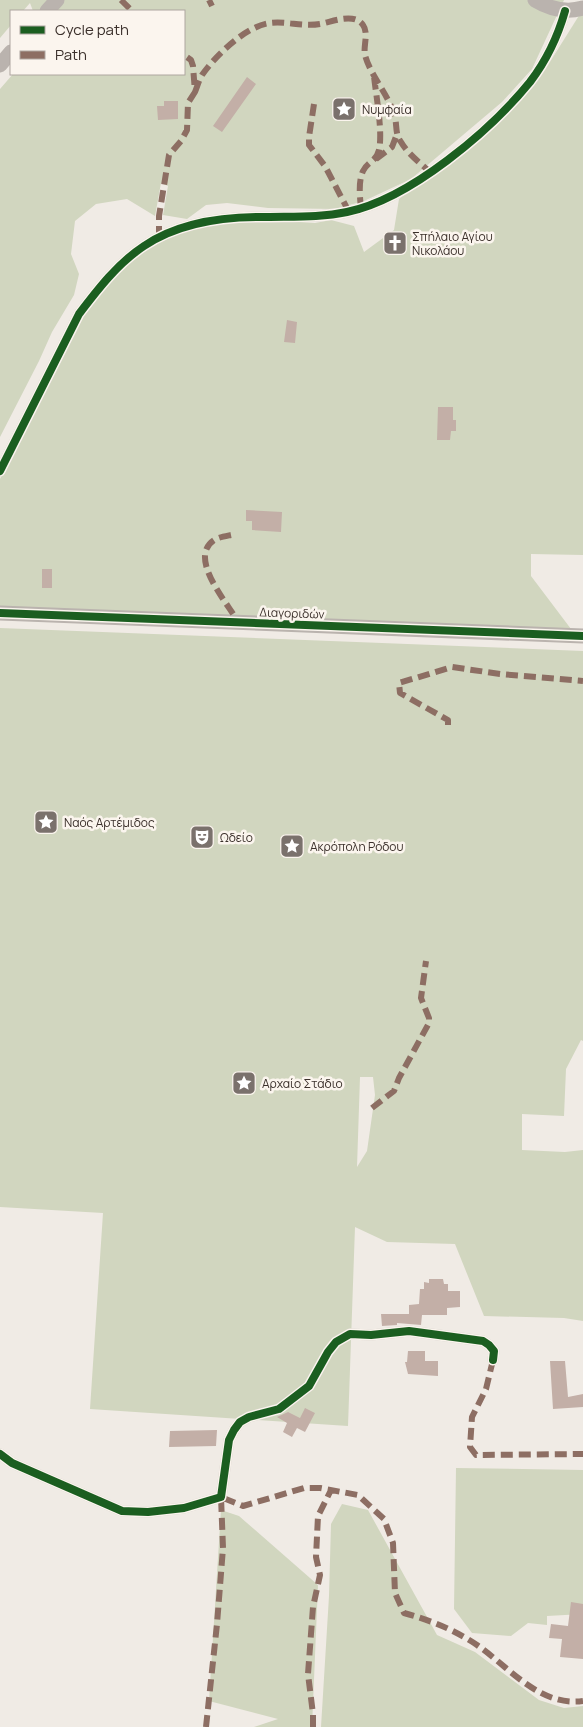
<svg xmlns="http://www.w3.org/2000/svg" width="583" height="1727" font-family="Manrope,sans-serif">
  <rect width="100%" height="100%" fill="#f0ebe5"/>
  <path fill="#d1d6bf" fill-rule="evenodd" d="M0 0H564L532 69 502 102 411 179 364 201 335 209 268 208 227 203 206 205 187 219 163 215 168 186 161 183 155 216 127 199 96 204 75 221 71 254 79 274 74 295 52 332 39 361 0 437V89L13 74H184V11H33L30 3 23 11H11V25L0 38Z
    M583 13V555L531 554V576L571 629 0 607V479L84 308 116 273 151 244 175 232 252 219 315 223 331 220 354 226 364 252 394 230 399 199 509 108 548 65 580 14Z
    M0 628 583 651V1041L581 1040 566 1069 564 1116 522 1114V1150L565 1152 583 1150V1321L564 1318 484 1316 455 1244 387 1242 355 1227 348 1426 90 1409 103 1213 0 1207ZM360 1077H373L375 1095 367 1151 357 1167Z
    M456 1468 583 1470V1614L547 1616V1625L528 1623 511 1636 472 1633 454 1609Z
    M342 1504 368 1510 437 1635 475 1652 539 1700 564 1708 583 1706V1727H321L329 1596 331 1524Z
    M221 1510 239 1516 318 1585 312 1727H254L278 1719 209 1701Z"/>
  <path fill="#c3afa7" d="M247 77 256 84 222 132 213 126Z
    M164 101H178V119L158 120 157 106H164Z
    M287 320 297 322 295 343 284 342Z
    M438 407H453V420H456V431H451L450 440H437Z
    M246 510 282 512 281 532 252 530V521H246Z
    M42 569H52V588H42Z
    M429 1279H443L444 1284H448V1291H460V1307L447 1308V1315H422L421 1325 397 1323V1325L382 1326 381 1314H409V1305L419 1304 420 1289H424V1282L429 1283Z
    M408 1351H425V1361H438V1376L408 1374 405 1362H407Z
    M550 1361H565L568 1397 583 1394V1407L553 1409Z
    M305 1408 315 1413 305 1432 297 1428 292 1437 283 1432 287 1423 277 1417 288 1412 300 1418Z
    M217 1430 216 1446 169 1447 170 1431Z
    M571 1602 583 1604V1659L560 1657 562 1639 549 1638 551 1624 568 1626Z"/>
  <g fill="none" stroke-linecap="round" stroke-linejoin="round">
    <path stroke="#c9c3be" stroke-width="11" d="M0 471 79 314C98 289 118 263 144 246 178 223 221 217 260 217 289 216 319 218 347 212 410 199 490 131 530 82 546 61 558 36 565 11
      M0 1454 12 1463 122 1511 148 1512 184 1508 221 1497 229 1440 234 1430 240 1422 249 1417 279 1409 309 1386 328 1352 336 1342 350 1334 371 1335 409 1331 483 1341 489 1345 494 1351 493 1360"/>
    <path stroke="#bab3ae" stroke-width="15" d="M535 0C550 9 566 13 583 8
      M47 11 57 0
      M0 65 11 52
      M0 613 583 636"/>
    <path stroke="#8d6e63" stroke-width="6" stroke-dasharray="12 6" stroke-linecap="butt" d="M121 0 132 11
      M209 0 212 6
      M195 92C197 87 199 80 202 75 216 55 246 26 270 23 287 21 303 27 320 24 332 22 354 12 363 25 369 33 363 46 365 55 371 77 389 95 395 117 397 126 395 134 401 142 408 154 420 163 430 172
      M314 104 309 137V145L325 166 349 212
      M376 159 392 147 397 134
      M361 209C360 197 358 182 363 171 368 161 376 162 379 150 383 131 376 96 374 76
      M159 238V216L169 155 181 141 187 130 188 103 195 92 193 66 191 60 184 55
      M231 535C226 536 220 537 216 539 185 556 228 603 238 622
      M448 725V720L400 693 399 683 452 667 500 674 583 681
      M372 1108 394 1091 399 1078 429 1023V1018L421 998 426 961
      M493 1360 486 1389 472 1417 470 1447 476 1455 583 1454
      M206 1727 217 1624 223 1548 221 1497 243 1506 304 1488H320L358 1495 384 1519 393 1543 395 1593 404 1613C432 1621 453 1629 477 1645 510 1668 540 1707 583 1701
      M313 1727V1714L308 1674 313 1607 320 1575 316 1557 318 1516 331 1490"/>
    <g stroke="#fbf5ee" stroke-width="11">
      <path id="cycleway" d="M0 471 79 314C98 289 118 263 144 246 178 223 221 217 260 217 289 216 319 218 347 212 410 199 490 131 530 82 546 61 558 36 565 11
        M0 613 583 636
        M0 1454 12 1463 122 1511 148 1512 184 1508 221 1497 229 1440 234 1430 240 1422 249 1417 279 1409 309 1386 328 1352 336 1342 350 1334 371 1335 409 1331 483 1341 489 1345 494 1351 493 1360"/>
    </g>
    <use href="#cycleway" stroke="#1b5e20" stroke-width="8"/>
  </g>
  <defs>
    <g id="sight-square" transform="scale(1.25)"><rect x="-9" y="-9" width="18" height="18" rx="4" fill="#7a716c" stroke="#fbf5ee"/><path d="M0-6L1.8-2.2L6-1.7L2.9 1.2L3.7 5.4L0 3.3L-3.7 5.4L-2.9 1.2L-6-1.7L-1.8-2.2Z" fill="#fff"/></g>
    <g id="church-square" transform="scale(1.25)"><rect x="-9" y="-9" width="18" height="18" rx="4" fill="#7a716c" stroke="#fbf5ee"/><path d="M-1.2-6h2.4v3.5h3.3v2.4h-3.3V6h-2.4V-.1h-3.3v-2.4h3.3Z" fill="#fff"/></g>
    <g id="theatre-square" transform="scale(1.25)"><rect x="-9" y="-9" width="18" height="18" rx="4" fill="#7a716c" stroke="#fbf5ee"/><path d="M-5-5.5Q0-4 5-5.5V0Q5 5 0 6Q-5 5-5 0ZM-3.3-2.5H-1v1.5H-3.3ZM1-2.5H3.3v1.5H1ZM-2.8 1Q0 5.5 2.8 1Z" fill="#fff"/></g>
  </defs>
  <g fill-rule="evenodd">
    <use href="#sight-square" x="344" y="109"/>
    <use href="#church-square" x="395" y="243"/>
    <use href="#sight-square" x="46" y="822"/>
    <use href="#theatre-square" x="202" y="837"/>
    <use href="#sight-square" x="292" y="846"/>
    <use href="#sight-square" x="244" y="1083"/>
  </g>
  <g text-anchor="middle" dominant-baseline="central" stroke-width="5" stroke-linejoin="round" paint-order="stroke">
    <g font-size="12" fill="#3b302b" stroke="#fbf5ee" text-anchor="start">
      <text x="362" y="109">Νυμφαία</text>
      <text x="412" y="236">Σπήλαιο Αγίου<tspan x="412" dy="14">Νικολάου</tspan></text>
      <text x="64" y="822">Ναός Αρτέμιδος</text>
      <text x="220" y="837">Ωδείο</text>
      <text x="310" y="846">Ακρόπολη Ρόδου</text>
      <text x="262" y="1083">Αρχαίο Στάδιο</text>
    </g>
    <g font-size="12" fill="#3b302b" stroke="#fbf5ee">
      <text transform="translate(292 613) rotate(2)">Διαγοριδών</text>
    </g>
  </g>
  <rect x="10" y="10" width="175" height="65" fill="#fbf5ee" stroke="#aea6a0"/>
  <rect x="20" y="26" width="25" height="8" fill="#1b5e20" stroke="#aea6a0"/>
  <text x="55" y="35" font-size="15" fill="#3b302b">Cycle path</text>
  <rect x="20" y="51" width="25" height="8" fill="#8d6e63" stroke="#aea6a0"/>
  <text x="55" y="60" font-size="15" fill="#3b302b">Path</text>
</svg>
